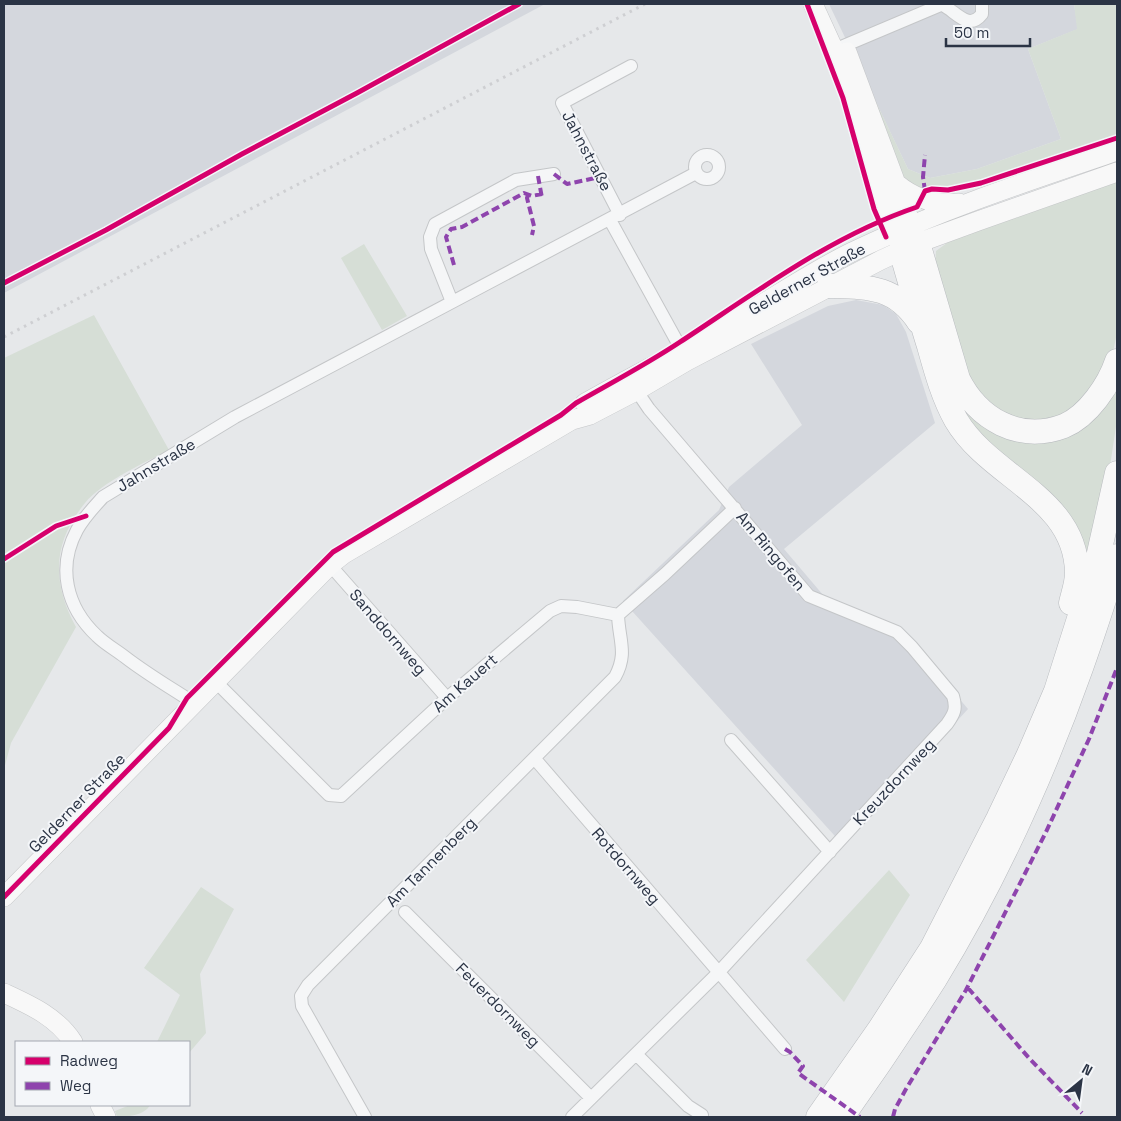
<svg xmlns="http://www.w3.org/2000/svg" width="1121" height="1121" font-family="'Space Grotesk',sans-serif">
  <rect width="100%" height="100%" fill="#e6e8ea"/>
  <path fill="#d4d7dd" d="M4 4H545L4 293Z
    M829 4H1074L1078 29 1028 49 1061 139 977 169 930 178 908 169Z
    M856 300 883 305 896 314 906 332 935 423 784 549 829 602 901 629 968 709 843 845 623 601 719 510 729 487 802 425 751 344 828 306Z"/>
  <path fill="#d6ded6" d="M1074 4H1117V135L987 179 946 189 928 186 922 189 901 179 856 60 908 169 930 178 977 169 1061 139 1028 49 1077 29Z
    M1117 179V333L1112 357 1093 389 1059 419 1029 423 1007 419 968 384 935 267 936 251 959 234Z
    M364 244 407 316 382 330 341 258Z
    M94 315 169 450C144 463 102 482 85 503 52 543 52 583 76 627L11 743 4 769V358Z
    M1117 374V420L1110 466 1083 575 1081 559 961 422 951 381 1037 437Z
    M889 870 910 895 844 1002 806 960Z
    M201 887 234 909 200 974 206 1033 189 1053V1042H157L180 995 144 968Z
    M130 1105H150C145 1115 128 1117 117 1117L115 1111Z"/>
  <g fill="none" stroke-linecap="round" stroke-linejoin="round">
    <g stroke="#c4c6c8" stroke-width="14">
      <path id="street" d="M942 5C955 10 968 32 982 14V4
        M834 50 943 4
        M695 167a12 12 0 1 1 24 0a12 12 0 1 1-24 0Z
        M620 215 562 103 631 66
        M610 220 685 356
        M452 302 431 249 430 237 435 224 516 180 554 174
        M330 565 447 698
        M216 682 329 795 341 796 447 698 550 611 561 606 577 607 618 615 665 574 735 508
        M194 703C171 688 147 674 125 657 116 650 105 644 97 636 66 607 57 567 77 530 84 517 94 507 103 497L235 417 696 173
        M731 740 830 852
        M535 759 785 1049
        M405 912 591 1098
        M636 1054 688 1106 702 1115
        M365 1117 302 1006 301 996 308 985 615 677C628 653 619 641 618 615
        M572 1117 718 973 947 724C954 714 957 709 953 696L912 647 897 632 809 596 649 409 632 384"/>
    </g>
    <g stroke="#c4c6c8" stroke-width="20">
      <path id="secondary" d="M813 4 834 50 899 242
        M847 52 916 237
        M897 184C915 199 936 205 959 203
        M585 403C634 375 685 350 734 321 773 298 811 272 852 252 937 211 1028 181 1117 151
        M4 897 330 565 344 554 572 420 590 415 636 391 687 361 881 260 918 243 978 221 1117 172
        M4 993C30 1005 57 1017 73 1042
        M100 1105 106 1117"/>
    </g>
    <g stroke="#b8bbbf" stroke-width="25">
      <path id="highway" d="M918 243 958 379C978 419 1019 443 1064 426 1088 416 1109 385 1117 361
        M901 251C910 282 919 314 929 346 936 371 943 397 956 420 990 478 1076 497 1077 573 1077 583 1073 594 1071 603
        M829 286C869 287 895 286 919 322
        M818 1117 879 1030 932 948 998 819 1029 754 1056 691 1097 562 1117 473
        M842 1117C874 1072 905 1026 935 979 995 881 1043 775 1081 668 1094 631 1107 594 1117 556"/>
    </g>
    <use href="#street" stroke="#f5f6f7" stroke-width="12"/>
    <use href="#secondary" stroke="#f8f8f8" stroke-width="19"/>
    <use href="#highway" stroke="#f8f8f8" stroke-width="24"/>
    <path stroke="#cecfd2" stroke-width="3" stroke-dasharray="2.5 5" stroke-linecap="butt" d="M4 337 645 4"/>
    <path stroke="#8e44ad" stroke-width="4" stroke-dasharray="8 4" stroke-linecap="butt" d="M554 174 567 184 600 177
      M538 176 542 198
      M925 191 923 177 925 155
      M528 195 527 198 534 226 532 235
      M454 265 446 237 451 229 462 227 524 193 532 196 542 194
      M968 988 1029 1058 1082 1113
      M785 1049 790 1052 803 1066 798 1073 860 1117
      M893 1117 895 1109 906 1089 966 990 1046 832 1089 739 1117 668"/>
    <g stroke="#f4f6f9" stroke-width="8">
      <path id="cycleway" d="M807 4 843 98 874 209 886 237
        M4 283 106 230 242 154 357 93 519 4
        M4 559 56 526 86 516
        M4 897 169 728 187 698 333 552 561 415 576 403C611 383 647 364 680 342 755 293 831 236 917 207L925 191 932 189 948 190 981 183 1117 138"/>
    </g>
    <use href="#cycleway" stroke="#d6006c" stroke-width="5"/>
  </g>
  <g text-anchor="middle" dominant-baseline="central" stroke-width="4" stroke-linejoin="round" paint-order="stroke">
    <g font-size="16" fill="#2b3445" stroke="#f4f6f9">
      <text transform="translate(587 151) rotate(62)">Jahnstraße</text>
      <text transform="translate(807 279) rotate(-29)">Gelderner Straße</text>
      <text transform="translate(156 465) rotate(-31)">Jahnstraße</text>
      <text transform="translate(771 551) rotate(50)">Am Ringofen</text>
      <text transform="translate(388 632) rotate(49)">Sanddornweg</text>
      <text transform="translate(465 683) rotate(-41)">Am Kauert</text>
      <text transform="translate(894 782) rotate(-47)">Kreuzdornweg</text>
      <text transform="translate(77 803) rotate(-46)">Gelderner Straße</text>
      <text transform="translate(431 862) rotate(-45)">Am Tannenberg</text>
      <text transform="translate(626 866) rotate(49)">Rotdornweg</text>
      <text transform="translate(498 1005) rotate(45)">Feuerdornweg</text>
    </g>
  </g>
  <rect width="1121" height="1121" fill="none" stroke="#2b3445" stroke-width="10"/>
  <rect x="15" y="1041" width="175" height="65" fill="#f4f6f9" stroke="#a4a8b1"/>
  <rect x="25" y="1057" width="25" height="8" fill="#d6006c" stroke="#a4a8b1"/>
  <text x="60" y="1066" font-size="15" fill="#2b3445">Radweg</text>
  <rect x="25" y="1082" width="25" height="8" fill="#8e44ad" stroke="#a4a8b1"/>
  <text x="60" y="1091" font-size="15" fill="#2b3445">Weg</text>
  <g transform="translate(1081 1081) rotate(29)" stroke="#f4f6f9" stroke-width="4" paint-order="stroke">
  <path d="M0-4L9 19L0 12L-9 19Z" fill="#2b3445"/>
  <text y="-8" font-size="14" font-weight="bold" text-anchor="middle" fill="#2b3445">N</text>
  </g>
  <path d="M946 38v8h84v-8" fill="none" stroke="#2b3445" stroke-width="2.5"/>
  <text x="954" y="38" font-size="15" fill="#2b3445" stroke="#f4f6f9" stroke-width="4" paint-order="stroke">50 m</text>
</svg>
